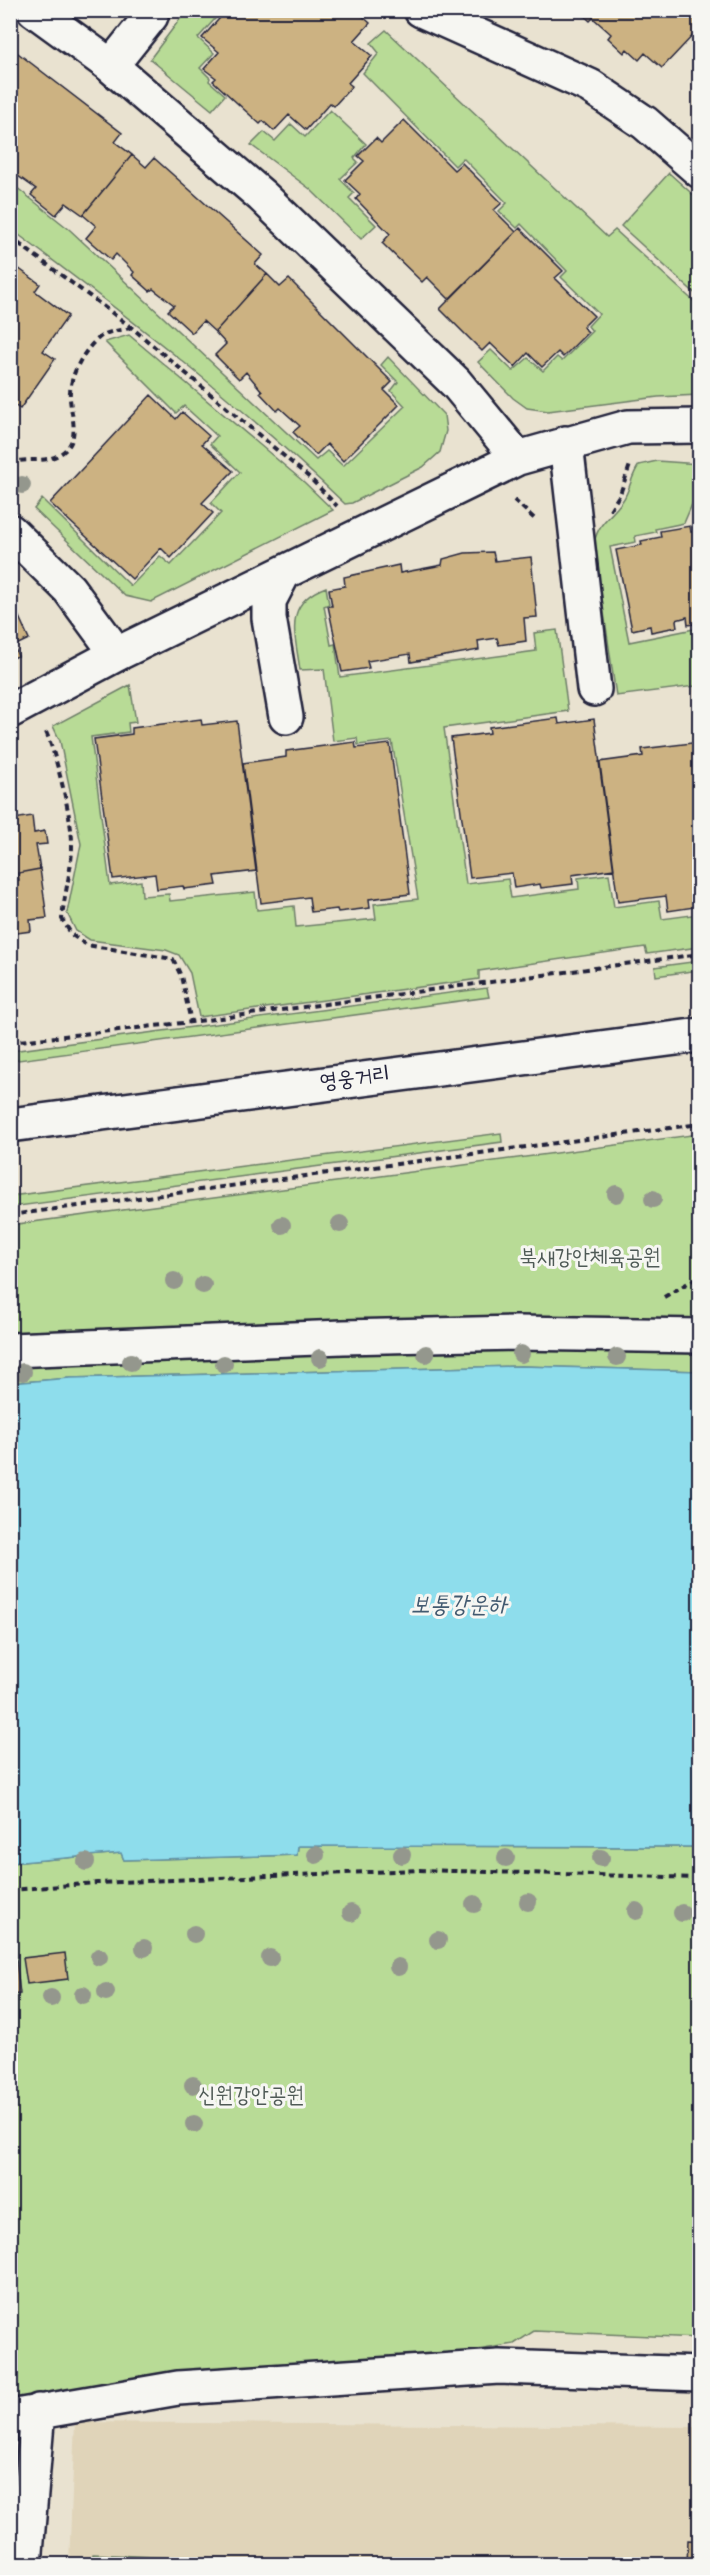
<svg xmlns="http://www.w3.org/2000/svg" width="710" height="2575" font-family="Dekko,'Poor Story',sans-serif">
  <rect width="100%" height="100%" fill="#e9e2d0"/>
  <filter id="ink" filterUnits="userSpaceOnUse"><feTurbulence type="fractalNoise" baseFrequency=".0167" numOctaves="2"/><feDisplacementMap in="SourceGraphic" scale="12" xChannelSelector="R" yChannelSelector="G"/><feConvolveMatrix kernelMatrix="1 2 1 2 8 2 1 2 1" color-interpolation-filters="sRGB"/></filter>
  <g filter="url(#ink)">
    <path fill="#e0d4b9" d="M75 2422 699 2427V2564H69Z"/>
    <path fill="#b8db96" stroke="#6d7e68" stroke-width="1.5" d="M186 11H222L198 38 214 53 200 68 210 78 209 81 225 95 212 110 150 59Z
      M386 30 607 237 615 230 699 306V395L658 397 548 411 527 408 513 398 478 362 491 350 513 371 528 358 543 371 557 357 562 361 592 331 588 326 599 314 561 277 567 271 521 224 517 228 499 211 507 203 463 158 455 166 363 73 379 53 371 43Z
      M330 110 366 144 354 158 358 162 340 179 354 193 349 198 376 225 361 239 310 189 251 145 264 132 275 141 291 124 305 137Z
      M669 173 699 200V297L621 226Z
      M11 183 70 230 316 460 327 451 343 466 405 406 391 391 398 382 381 365 388 357 444 415 446 431 440 452 423 467 352 503 345 504C242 404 126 315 11 229Z
      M129 335 304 482 333 510 151 602 125 596 34 509 42 499 131 586 160 556 171 565 221 513 211 503 240 472 210 444 217 436 184 406 176 413 105 342Z
      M657 461 699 464V488L684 523 655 529 656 532 635 536 636 542 610 547 629 642 699 628V732L695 686 616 696 594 543C599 520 612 517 623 500 630 490 631 476 639 465Z
      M326 587 329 604 324 606 331 645 335 644 340 677 536 651 534 633 557 630 568 711 444 728 466 884 508 879 511 898 579 889 578 878 609 874 614 907 659 901 662 919 699 914V947L647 954 645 947 479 971V979L199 1017 190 973 179 955 166 950 90 940 76 931 67 913 81 844 60 741 53 726 130 685 136 722 128 723 129 732 91 737 110 885 141 881 142 896 169 894 170 901 255 892 257 910 294 906 296 927 376 919 374 904 418 899 392 741 358 745 357 738 333 741 324 669 300 670C295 633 283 603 326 587Z
      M699 961V970L656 976 655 967Z
      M487 988 489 997 11 1061V1051Z
      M501 1133 502 1142 11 1207V1196Z
      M699 1134V1371L521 1366 70 1378 11 1383 10 1225Z
      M298 1846 699 1847V2338L534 2331 514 2344 350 2371 11 2407V1863L121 1853 124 1860 297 1855Z
      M93 2554 298 2564H92Z"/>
    <path fill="#8eddec" stroke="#6392a5" stroke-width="1.5" d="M521 1366 699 1371V1847L298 1846 297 1855 124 1860 121 1853 11 1863V1383L70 1378Z"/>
    <path fill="#ccb282" stroke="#22223b" stroke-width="1.5" d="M227 10H361L359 13 370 23 354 41 372 56 348 83 352 86 334 106 330 103 306 130 289 115 274 131 263 121 260 124 213 81 216 78 204 69 219 52 202 38Z
      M578 10H700V28L662 68 645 53 639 60 627 49 624 53 608 38 611 34 593 18 590 21Z
      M10 47 122 133 115 142 132 155 83 215 66 203 56 215 31 195 36 189 15 174 12 177 10 175Z
      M404 120 454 170 462 163 502 203 494 210 516 232 449 299 427 277 422 282 382 243 390 234 356 199 360 194 345 180 364 161 358 156 376 138 381 143Z
      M132 155 146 167 154 158 263 255 255 264 267 274 215 332 203 321 192 333 168 311 174 305 153 289 150 291 132 275 134 272 116 254 111 260 86 238 96 226 83 215Z
      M520 228 563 271 555 278 594 316 583 327 588 332 563 357 558 352 542 367 528 353 515 367 490 343 482 351 440 309Z
      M11 263 40 284 35 291 68 316 43 351 55 359 20 409 10 402Z
      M267 274 280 287 289 279 392 382 384 390 399 405 343 461 327 444 316 455 293 432 300 426 280 408 277 411 260 393 262 391 246 372 239 379 215 355 226 344 215 332Z
      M151 395 176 419 182 412 209 436 202 444 233 471 202 503 213 513 171 558 161 548 132 579 50 503Z
      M690 526 691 532 700 530V623L688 625 687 617 676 620 677 627 651 632 650 626 632 630 616 550 642 545 641 541 661 537 660 531Z
      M493 552 495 561 531 557 537 617 524 618 526 641 499 645 497 638 478 641 479 650 411 662 410 654 367 661 369 668 342 672 328 606H332L329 589 345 586 344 577 399 565 400 573 442 565 443 559 465 553Z
      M10 597 29 639 14 646 18 656 10 659Z
      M558 718 559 724 594 719 614 869 572 875 573 884 541 888 540 884 514 888 512 873 470 878 451 738 490 733 489 727Z
      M201 719 202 725 237 721 256 871 215 876 217 885 184 889 183 886 157 889 155 874 113 879 94 739 132 734V728Z
      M355 742 356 748 390 744 410 894 369 899 370 908 338 912 337 909 311 912 309 897 261 903 243 763 286 757V751Z
      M700 742V911H695L694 907 668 911 666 896 618 902 599 762 643 756 642 749Z
      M10 797 14 819 32 816 34 833 45 831 47 844 36 845 40 869 18 873 19 880 10 881Z
      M40 869 47 918 30 920 31 931 10 934V881L19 880 18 873Z
      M65 1953 68 1979 27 1984 23 1958Z
      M16 1959 20 1994 10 1995V1960Z
      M688 2540 700 2541V2564H687Z"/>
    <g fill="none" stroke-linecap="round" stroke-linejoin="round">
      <g stroke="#22223b" stroke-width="38">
        <path id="minor" d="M34 10 111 66 262 196 456 383 518 458
          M421 10 590 86 645 123 700 171
          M111 66 151 16
          M566 443 594 689
          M10 531 69 589 117 654
          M283 574 269 601V618L286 717
          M10 711 117 654 518 458 628 427 700 426
          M10 1350 343 1337 517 1333 700 1336
          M10 2417 178 2388 499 2367 700 2374
          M25 2564 38 2411"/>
      </g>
      <g stroke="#22223b" stroke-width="38">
        <path id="major" d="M10 1125 700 1035"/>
      </g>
      <path stroke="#22223b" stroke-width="4" stroke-dasharray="6 4.5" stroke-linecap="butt" d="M10 237 131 327 310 478 337 506
        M10 463C27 457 45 464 60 454 81 441 72 420 70 399 68 378 84 347 103 335 110 331 122 330 130 328
        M514 500 537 521
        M610 510 620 494 630 465
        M46 732C56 754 73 822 72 845 72 870 64 894 62 919L72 935 87 945 173 959 181 976 191 1022
        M10 1042 191 1022 700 954
        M10 1215 700 1124
        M664 1297 700 1276
        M10 1890 97 1883 419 1870 700 1878"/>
      <use href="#minor" stroke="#f6f6f2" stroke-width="33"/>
      <use href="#major" stroke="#f6f6f2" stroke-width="33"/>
    </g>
    <g fill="#94978d">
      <circle cx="22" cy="485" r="9"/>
      <circle cx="616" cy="1194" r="9"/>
      <circle cx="653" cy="1199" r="9"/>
      <circle cx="340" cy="1224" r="9"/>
      <circle cx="282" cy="1225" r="9"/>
      <circle cx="174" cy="1281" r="9"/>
      <circle cx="203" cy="1285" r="9"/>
      <circle cx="426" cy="1354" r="9"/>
      <circle cx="521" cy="1354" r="9"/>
      <circle cx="617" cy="1357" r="9"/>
      <circle cx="320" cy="1358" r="9"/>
      <circle cx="131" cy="1362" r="9"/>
      <circle cx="224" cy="1364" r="9"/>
      <circle cx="23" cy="1372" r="9"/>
      <circle cx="316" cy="1855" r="9"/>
      <circle cx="402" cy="1855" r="9"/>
      <circle cx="506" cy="1858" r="9"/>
      <circle cx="601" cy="1858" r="9"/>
      <circle cx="86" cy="1862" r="9"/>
      <circle cx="528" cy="1902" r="9"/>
      <circle cx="474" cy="1904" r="9"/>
      <circle cx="636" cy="1911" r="9"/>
      <circle cx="351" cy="1913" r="9"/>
      <circle cx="682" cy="1913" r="9"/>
      <circle cx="194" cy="1934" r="9"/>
      <circle cx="438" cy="1940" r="9"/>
      <circle cx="144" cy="1948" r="9"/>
      <circle cx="99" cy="1957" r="9"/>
      <circle cx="270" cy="1958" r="9"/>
      <circle cx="398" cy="1967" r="9"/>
      <circle cx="106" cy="1992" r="9"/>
      <circle cx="83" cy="1995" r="9"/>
      <circle cx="51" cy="1998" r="9"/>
      <circle cx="193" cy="2085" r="9"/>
      <circle cx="194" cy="2124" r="9"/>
    </g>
  </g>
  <g text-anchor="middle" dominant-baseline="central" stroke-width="6" stroke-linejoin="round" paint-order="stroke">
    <g font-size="22" fill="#22223b" stroke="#f6f6f2">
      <text transform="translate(355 1080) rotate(-7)">영웅거리</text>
    </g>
    <g font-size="22" fill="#4f5a56" stroke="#f6f6f2">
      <text x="590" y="1259">북새강안체육공원</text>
      <text x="251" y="2097">신원강안공원</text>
    </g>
    <g font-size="24" font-style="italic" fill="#425a70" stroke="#f6f6f2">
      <text x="459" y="1607">보통강운하</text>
    </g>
  </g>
  <rect width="710" height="2575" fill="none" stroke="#f6f6f2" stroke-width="36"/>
  <rect x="18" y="18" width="674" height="2539" fill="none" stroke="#22223b" stroke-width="2" filter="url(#ink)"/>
</svg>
